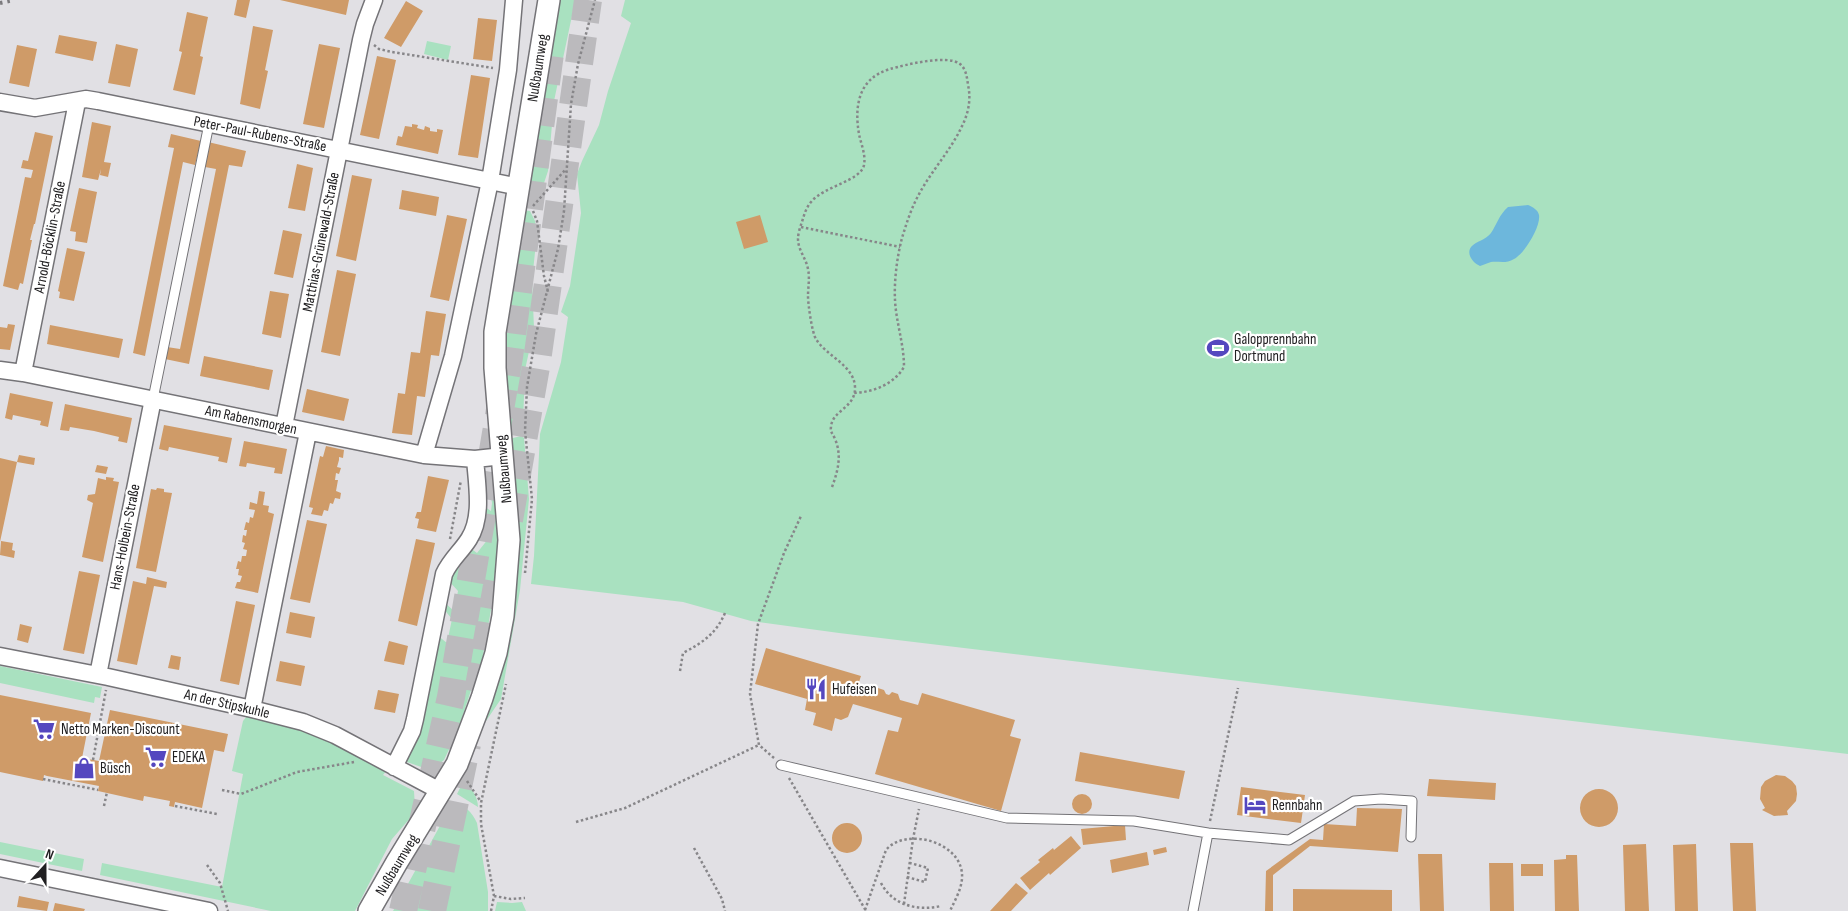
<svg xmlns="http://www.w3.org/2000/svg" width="1848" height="911" font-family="'Sofia Sans Condensed',sans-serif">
  <rect width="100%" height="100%" fill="#e1e0e4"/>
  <path fill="#a9e1c0" d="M559 0H577L573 11 554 101 548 171 544 183 531 201 526 199Z
    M625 0H1848V754L839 633 751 621 683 602 531 584 534 556 540 434 561 362 568 317 561 312 570 286 581 213 577 174 582 161 599 125 608 91 631 23 621 16Z
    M427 41 451 46 448 60 424 54Z
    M522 210 530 211 535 221 537 233 532 281 534 328 525 370 523 423 518 430 508 431 503 336Z
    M521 436 524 438 529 499 520 590 501 699 486 721 509 439Z
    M479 471 487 474 493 481 497 504 498 539 492 604 482 661 475 678 458 730 444 760 433 769H427L404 761 437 635 447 643 452 619 442 607 444 602 454 611 458 591 448 580 469 547 477 553 488 539 491 528 481 513 482 505 491 511 492 503 490 491 483 486Z
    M0 666 102 687 100 698 95 697 94 703 0 683Z
    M247 716 292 725 321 736 387 770 383 775 414 791 415 808 412 816 392 839 355 911H271L100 875 102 863 222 887 243 774 232 771 243 721Z
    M463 782C471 786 478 797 478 807L457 794Z
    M452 804C465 804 472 812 477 823L488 892V911H393Z
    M0 842 84 859 82 871 0 854Z
    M497 902 512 903 522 902 526 911H495Z"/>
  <path fill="#6db7dc" d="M1528 205C1533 207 1538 210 1539 215 1541 227 1524 254 1514 259 1506 264 1499 261 1491 262 1487 263 1484 265 1480 266 1473 263 1466 254 1471 247 1476 241 1486 240 1491 233 1497 224 1499 215 1508 207Z"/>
  <path fill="#cf9b68" d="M237 0H250L246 18 234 15Z
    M280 0H349L346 15Z
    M406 1 423 11 401 47 384 38Z
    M187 12 208 17 200 56 203 57 195 95 173 90 182 52 179 51Z
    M478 18 497 20 492 61 473 59Z
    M253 26 273 30 265 70 268 71 260 109 240 104Z
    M59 35 97 42 93 61 55 53Z
    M116 44 138 49 130 87 108 83Z
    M319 44 340 48 324 128 303 124Z
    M17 45 37 49 29 87 9 83Z
    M377 56 396 60 379 139 360 135Z
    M471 75 490 78 478 158 458 155Z
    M92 122 111 126 104 162 111 163 108 177 100 175 101 169 98 180 82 177Z
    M412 124 418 125 417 128 424 130 425 126 430 128V131L437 132V129L443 130 438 154 396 145 398 136 402 137 405 126 412 127Z
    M35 132 53 136 35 224H34L30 240H32L23 284 20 283 18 290 3 286 25 177 31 178 33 170 21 168 23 160 28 161Z
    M171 134 201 141 195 165 183 162 145 356 133 353 174 148 168 147Z
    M208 142 246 151 242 167 229 165 189 364 165 359 167 347 180 349 216 169 205 167Z
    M297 164 313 168 305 211 288 208Z
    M352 175 372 179 356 261 336 256Z
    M79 188 97 192 87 243 75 241 76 232 70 231Z
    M402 190 439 197 436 216 399 209Z
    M447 215 467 219 449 301 430 297Z
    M760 215 768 242 744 249 736 222Z
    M283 230 302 234 293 278 274 274Z
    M67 248 85 252 74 301 59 298 60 292 58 291Z
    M337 270 356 274 340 356 321 352Z
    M270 291 289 294 281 338 262 334Z
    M426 311 446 314 439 356 431 355 425 397 417 396 412 435 392 433 398 393 405 394 411 352 420 353Z
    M8 324 15 325 10 350 0 349V327L7 328Z
    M50 325 123 339 119 358 47 344Z
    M204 356 273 370 269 390 200 376Z
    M307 389 349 399 344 421 302 412Z
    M10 393 53 402 48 427 40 425 41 421 13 415 12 420 5 418Z
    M65 404 132 418 127 443 118 441 119 437 94 431 70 427 69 431 60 430Z
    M164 425 232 438 227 463 218 461 219 457 169 447 168 451 159 449Z
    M244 441 287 449 282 474 274 473 275 468 247 463 246 467 239 466Z
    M326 446 344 450 343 458 339 457V460L337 467 341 468 339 474 336 473 335 480H338L336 491 341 493 340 499 335 498 333 504 330 503 328 511 324 510 322 516 311 514 313 508 309 507 320 456 323 457Z
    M19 455 35 458 34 465 17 462 0 542V458L17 462Z
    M97 465 108 467 106 474 95 472Z
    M428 476 449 480 436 532 417 528 419 519 415 518 417 512H421Z
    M106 477 114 478 113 481 119 482 103 562 82 557 93 503 87 500 88 495 95 494 98 478 106 480Z
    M157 488 164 489V492L172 493 156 572 136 568 151 489 156 490Z
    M259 491 265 492 263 505 269 506 268 512 274 514 258 593 235 588 237 582H240L242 576 238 575 239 569H236L238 561 241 562 242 556H246L247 550 243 549 245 543 242 542 243 535 246 536 247 530H244L246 522 249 523 250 517 253 518 255 510 249 509 250 502 257 504Z
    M307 520 327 524 310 603 290 599Z
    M416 539 435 543 417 626 398 621Z
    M1 541 13 543 12 550 15 551 14 558 0 555Z
    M79 571 100 575 84 654 63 650Z
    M147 577 167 582 166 588 154 586 137 665 117 661 133 581 146 584Z
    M236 601 255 605 239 685 220 681Z
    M290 612 315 617 311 638 286 633Z
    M20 624 32 627 28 643 17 640Z
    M389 641 408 646 404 665 384 661Z
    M766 648 861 676 857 688 872 692V690L878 688 884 690 886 694 889 695 892 692 898 694 900 700 918 705 922 693 1015 720 1010 736 1021 739 1001 811 875 774 888 730 898 732 902 718 853 704 848 717 841 720 835 718 832 731 813 725 816 713 805 710 807 699 755 684Z
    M171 655 181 657 179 670 168 668Z
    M280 661 305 666 301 686 276 681Z
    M378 690 399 694 395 713 374 709Z
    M0 695 91 713 82 758 99 761 110 710 228 734 224 752 214 750 202 808 175 802 174 807 169 806 170 801 144 796 143 801 98 791 99 786 47 776 44 775 43 781 0 772Z
    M1080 752 1185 771 1179 799 1075 781Z
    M1776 775 1785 776 1792 781 1796 786 1797 794 1796 801 1787 811 1788 815 1774 816 1762 810 1765 808 1760 799 1761 787 1765 781Z
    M1429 779 1496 783 1495 800 1427 796Z
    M1241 787 1305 795 1301 823 1237 815Z
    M1580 808a19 19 0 1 1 38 0a19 19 0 1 1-38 0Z
    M1072 804a10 10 0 1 1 20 0a10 10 0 1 1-20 0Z
    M1357 808 1402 809 1398 852 1310 846 1273 875V911H1265L1266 871 1310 839 1323 840 1324 824 1356 826Z
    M832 838a15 15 0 1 1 30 0a15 15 0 1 1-30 0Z
    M1125 825 1126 840 1083 845 1081 829Z
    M1071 836 1081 848 1050 875 1049 873 1030 890 1020 878 1040 862 1038 860 1053 848 1054 850Z
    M1730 843H1753L1756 911H1733Z
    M1646 844 1649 911H1625L1623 845Z
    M1696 844 1698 911H1675L1673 845Z
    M1166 847 1167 852 1154 855 1153 850Z
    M1147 852 1149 865 1112 873 1110 860Z
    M1418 854H1442L1444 911H1420Z
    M1566 855H1577L1579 911H1555L1554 860 1566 859Z
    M1489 863H1513L1514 911H1490Z
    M1521 864H1543V876H1521Z
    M1016 883 1028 893 1011 911H990Z
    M1293 889 1392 890V911H1293Z
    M19 896 49 902 47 911 17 907Z
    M55 903 85 909 84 911H53Z"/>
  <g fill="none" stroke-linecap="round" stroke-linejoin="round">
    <path stroke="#bbbabd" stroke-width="28" stroke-dasharray="28 14" stroke-linecap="butt" d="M509 520 537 361 588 0
      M478 692 500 569
      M403 911 451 697 509 357 551 46
      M432 911 467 744"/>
    <g stroke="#747377" stroke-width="11">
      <path id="service" d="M153 399 209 124
        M781 765 1007 818 1134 821 1208 833
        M1193 911 1208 833 1289 840 1354 801 1381 799 1412 801 1411 837"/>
    </g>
    <g stroke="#747377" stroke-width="19">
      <path id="minor" d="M0 102 35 108 86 99 98 101 519 187
        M0 370 23 373 424 455 475 459 503 456
        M23 373 77 102
        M284 426 361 40 365 24 374 0
        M424 455 453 356 490 181 508 70 514 0
        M0 656 108 677 252 709 303 722 335 735 440 791
        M98 675 153 399
        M252 709 308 432
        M394 767 412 731 415 719 444 574C451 559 460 553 469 539 483 517 477 485 475 459
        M0 868 209 911"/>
    </g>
    <g stroke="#747377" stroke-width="24">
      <path id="tertiary" d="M369 911 397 862 457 764 482 698 496 653 503 616 509 540 495 368V332L549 0"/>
    </g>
    <path stroke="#878689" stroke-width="2.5" stroke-dasharray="2.5 2.5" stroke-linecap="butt" d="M374 45 379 49 392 52 493 68
      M533 206 566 169
      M533 211 537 221 544 276 548 292
      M801 227 900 247
      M832 487C838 471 842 455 835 439 833 434 830 432 831 427 832 410 856 408 855 387 854 365 826 356 816 339 812 333 808 304 808 296 808 287 810 278 808 269 806 258 798 250 798 239 798 234 800 227 802 222 804 215 806 208 811 202 824 186 861 181 864 165 866 155 861 144 859 134 854 105 859 78 890 69 905 65 947 54 960 64 966 69 967 77 968 85 971 98 969 111 963 124 951 151 929 173 916 200 910 212 906 225 902 238 897 257 894 281 895 300 896 322 904 344 904 367 894 384 874 392 854 393
      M450 539 461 480
      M525 573 532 499 525 431 527 387 536 334 558 249 564 211 571 104 578 64 595 0
      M680 671 683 653C702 643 716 634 725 613
      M774 758 759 745 750 694 758 624 784 553 801 516
      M93 760 106 690
      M789 778 866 911
      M43 779 98 790
      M467 781 481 802
      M222 790 241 794 297 772 354 762
      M104 806 107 792
      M175 806 217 814
      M1210 821 1238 688
      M576 822 625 808 759 745
      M694 848 722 899 725 911
      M207 865 220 883 228 911
      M907 877 925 882 928 868 910 863
      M881 883C893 906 918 911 941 906
      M494 896 511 899 525 898
      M904 904 913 839 919 809
      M865 910 886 850C905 827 960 841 962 874 963 887 955 900 950 911
      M491 911 494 896 481 824V803L506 684"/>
    <use href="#service" stroke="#fff" stroke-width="9"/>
    <use href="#minor" stroke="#fff" stroke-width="16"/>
    <use href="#tertiary" stroke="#fff" stroke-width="21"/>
    <path stroke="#7b7a7d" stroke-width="4" stroke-dasharray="2.5 5" stroke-linecap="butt" d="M0 3 14 0"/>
  </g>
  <defs>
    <g id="stadium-bare" transform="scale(1.725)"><path d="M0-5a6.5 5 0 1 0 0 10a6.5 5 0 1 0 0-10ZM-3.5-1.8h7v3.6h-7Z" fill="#5447bf" stroke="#fff" stroke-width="2.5" paint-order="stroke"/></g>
    <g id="restaurant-bare" transform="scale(1.725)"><path d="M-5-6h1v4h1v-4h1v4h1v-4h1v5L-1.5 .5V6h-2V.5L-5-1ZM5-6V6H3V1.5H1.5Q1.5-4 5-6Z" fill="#5447bf" stroke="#fff" stroke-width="2.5" paint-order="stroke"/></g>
    <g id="supermarket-bare" transform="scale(1.725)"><path d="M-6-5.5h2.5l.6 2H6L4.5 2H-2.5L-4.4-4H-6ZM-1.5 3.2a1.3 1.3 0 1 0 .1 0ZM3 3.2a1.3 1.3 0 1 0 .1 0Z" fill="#5447bf" stroke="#fff" stroke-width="2.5" paint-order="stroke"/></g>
    <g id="shop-bare" transform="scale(1.725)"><path d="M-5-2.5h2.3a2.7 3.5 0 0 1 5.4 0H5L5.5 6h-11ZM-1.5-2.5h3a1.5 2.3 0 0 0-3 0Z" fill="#5447bf" stroke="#fff" stroke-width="2.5" paint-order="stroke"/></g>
    <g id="hotel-bare" transform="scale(1.725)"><path d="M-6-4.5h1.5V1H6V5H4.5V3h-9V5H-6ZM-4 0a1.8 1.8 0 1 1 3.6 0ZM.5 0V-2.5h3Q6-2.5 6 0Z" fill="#5447bf" stroke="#fff" stroke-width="2.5" paint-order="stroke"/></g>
  </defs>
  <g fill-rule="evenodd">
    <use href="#stadium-bare" x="1218" y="348"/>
    <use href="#restaurant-bare" x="816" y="689"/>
    <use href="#supermarket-bare" x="44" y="729"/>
    <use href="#supermarket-bare" x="156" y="757"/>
    <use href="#shop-bare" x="84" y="768"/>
    <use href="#hotel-bare" x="1255" y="805"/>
  </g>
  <g text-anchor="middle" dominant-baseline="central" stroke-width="4.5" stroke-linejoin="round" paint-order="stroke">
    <g font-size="15" fill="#212022" stroke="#fff">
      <text transform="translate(538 68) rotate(-81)">Nußbaumweg</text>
      <text transform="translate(260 134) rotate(11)">Peter-Paul-Rubens-Straße</text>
      <text transform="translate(50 237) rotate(-79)">Arnold-Böcklin-Straße</text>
      <text transform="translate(321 242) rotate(-79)">Matthias-Grünewald-Straße</text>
      <text transform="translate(251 420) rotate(12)">Am Rabensmorgen</text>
      <text transform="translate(504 469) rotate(-95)">Nußbaumweg</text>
      <text transform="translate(125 537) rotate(-79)">Hans-Holbein-Straße</text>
      <text transform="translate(227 704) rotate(13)">An der Stipskuhle</text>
      <text transform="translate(397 865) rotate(-59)">Nußbaumweg</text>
    </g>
    <g font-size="15" fill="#212022" stroke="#fff" text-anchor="start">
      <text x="1234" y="339">Galopprennbahn<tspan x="1234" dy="17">Dortmund</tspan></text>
      <text x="832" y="689">Hufeisen</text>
      <text x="61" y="729">Netto Marken-Discount</text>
      <text x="172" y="757">EDEKA</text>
      <text x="100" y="768">Büsch</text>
      <text x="1272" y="805">Rennbahn</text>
    </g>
  </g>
  <g transform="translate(45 866) rotate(21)" stroke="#ffffff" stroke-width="4" paint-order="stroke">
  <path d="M0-4L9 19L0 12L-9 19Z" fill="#212022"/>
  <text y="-8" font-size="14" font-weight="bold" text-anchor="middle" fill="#212022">N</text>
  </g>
</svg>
